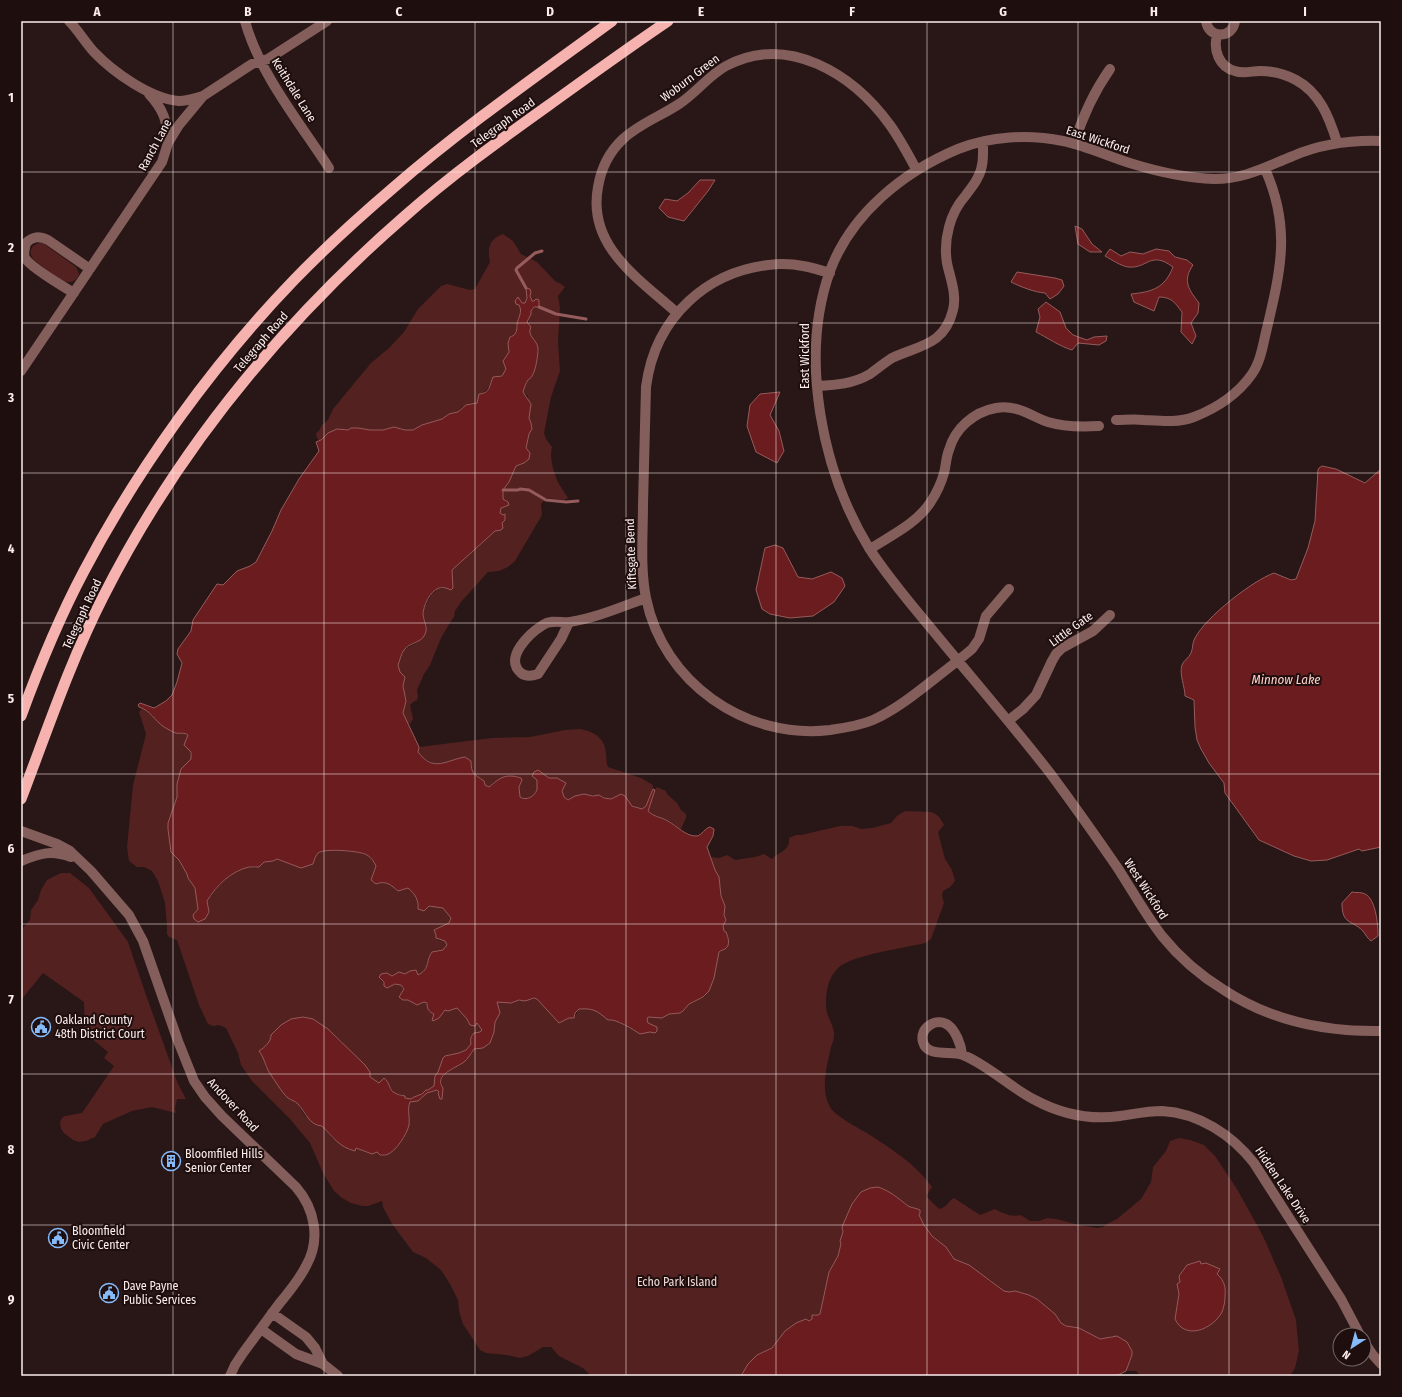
<svg xmlns="http://www.w3.org/2000/svg" width="1402" height="1397" font-family="'Fira Sans Condensed',sans-serif">
  <rect width="100%" height="100%" fill="#281716"/>
  <path fill="#532120" fill-rule="evenodd" d="M503 234 513 241 521 254 537 262 555 281 561 284 565 287 558 296 560 308 558 342 560 371 551 397 544 433 546 439 552 447C549 458 554 474 559 484 562 489 565 493 568 498L564 500 546 498 541 504 542 515 515 561 508 567 499 571 488 572 461 602 455 611 454 617 451 621 441 638 430 665 424 674 417 690 418 696 417 700 413 702 410 705 413 719 410 724 408 723 403 713 406 701 403 686 405 677 400 672 398 665 404 650 418 642 427 626 423 615 424 608 432 594 438 589 453 588 452 570 495 531 501 530 503 515 500 513 501 508 507 506 508 502 503 499V490L509 482 516 466 524 463 525 448 529 434 532 429 531 423 529 418 528 396 523 392C527 379 537 367 538 354 539 342 531 340 529 329 527 319 531 318 531 311L536 307 530 296 531 292 530 289 526 288 527 298 525 303H522L519 299C519 305 522 313 520 319 519 320 518 320 518 321 516 324 517 328 516 331 514 338 506 344 509 352L505 357 504 365 506 368C504 373 503 376 498 376 491 385 481 394 477 403L462 407 458 412 449 414 442 419 422 425 414 430H405L394 427 383 430H370L358 428H351L348 430 337 429 328 433 321 440H319L317 438 316 433 319 431 322 425 328 420 333 409 371 363 389 348 404 332 418 309 441 286 447 284 470 290 475 289 490 262C487 249 489 239 503 234Z
    M40 243 44 244 76 267 79 274C77 279 73 283 67 282 60 280 39 264 33 259 28 251 31 245 40 243Z
    M142 708C152 715 162 727 173 732 178 734 183 732 188 735 187 743 191 751 191 759L181 769 177 784V797L168 823V829L171 852 179 860 187 874 188 878 195 888 198 909 193 915 194 919 198 922 209 912 207 902C215 888 237 864 255 868L264 862 273 861 277 859 301 868 313 864C314 860 316 855 318 853 324 848 358 851 365 854 371 857 373 860 376 866L371 879 376 884C386 880 391 885 398 891L408 888C415 894 419 900 418 909L424 911 429 906 443 908 451 918 449 923 436 935 438 940 445 941 447 945 443 950 432 952C425 962 431 968 418 975L410 971 405 974 399 972 392 976 387 973 381 974 379 977 387 988 395 984 401 985 408 999 417 1005 424 1001 434 1014 432 1020 439 1018 445 1010 457 1008 467 1019 470 1025 477 1023 482 1030C476 1036 472 1046 465 1050 458 1055 450 1054 443 1058L434 1086 428 1090H426C422 1095 416 1095 411 1099H407L401 1094H396L391 1091 387 1081 384 1078 379 1083 370 1077 365 1065 347 1049 342 1042 328 1029 313 1019 286 1022 272 1035 271 1039 263 1054 265 1065 288 1098 297 1103 305 1116 319 1126H322L332 1138 352 1150C359 1147 362 1152 369 1153 370 1153 376 1152 377 1152L380 1155C393 1155 407 1138 409 1125 410 1117 407 1109 410 1102L421 1099 427 1093 437 1090 439 1092 442 1091 441 1080C449 1068 453 1070 463 1062 467 1059 471 1053 474 1049H478L494 1032 495 1022 500 1013 497 1002C507 1000 517 1002 527 1000 532 1000 533 998 537 999L559 1023 569 1018H574L579 1009 588 1008 601 1013 606 1018 617 1021 640 1034 650 1032 655 1033 651 1025 648 1023 647 1019 648 1017 656 1018 669 1014 680 1013 683 1011 689 1004 704 997 709 991 715 972 719 952 729 941 726 932 724 931 723 926 726 920 724 916 725 906 721 896 719 877 715 870 710 857 719 858 727 855 735 860 755 857 764 854 772 859C780 851 790 851 789 838L796 835H801L840 826H852L862 829 872 828 891 823 897 816 905 811 931 812C938 814 941 819 944 825L938 832 945 859 952 870 955 881 950 887 943 891 942 896 944 903 931 939 925 943C905 948 851 955 838 968 828 978 826 991 826 1004 825 1016 835 1025 834 1036 834 1040 832 1044 831 1047 827 1066 820 1089 830 1107 834 1115 858 1128 867 1133 891 1149 915 1163 932 1187L926 1196 939 1209C948 1207 948 1201 954 1198L980 1215 995 1209C1004 1214 1011 1217 1021 1215L1030 1221H1039L1047 1218 1056 1219 1079 1225 1097 1228 1103 1227 1107 1224 1117 1219 1141 1199 1151 1182 1153 1167 1166 1151 1170 1141 1179 1138 1190 1140 1204 1145 1215 1156 1237 1189 1263 1236 1281 1277 1296 1320 1299 1351 1295 1368 1290 1376H1141L1136 1371H1126C1127 1365 1131 1361 1132 1356 1134 1344 1121 1340 1113 1336L1107 1338 1100 1339 1079 1328 1069 1327 1061 1323 1055 1314 1037 1299 1029 1295 1015 1291 1009 1292 1004 1291 989 1279 980 1274 965 1263 958 1261 954 1259 937 1239 932 1236 914 1208 910 1207 893 1194 842 1230 843 1232 840 1241 841 1244 838 1256 829 1272 820 1314 818 1315 814 1314 812 1319 809 1321 796 1323 785 1331 772 1348 760 1353 748 1364 741 1376H591L583 1368 559 1356 551 1347H543L528 1356 520 1358 507 1355 486 1353 480 1350 463 1324 459 1311 458 1300 450 1284 441 1270 426 1258 413 1252 392 1224 383 1207 382 1201 368 1206H362L351 1203 342 1198 334 1191 323 1173 310 1143 290 1119 252 1081 241 1065 238 1053 226 1028 219 1025 213 1026 208 1024 199 1005 177 940 169 937 167 934V926L165 903 158 881 152 871 144 867H137L129 861 127 847 133 785 146 734 139 712ZM1200 1261 1201 1264C1208 1264 1215 1266 1220 1269L1217 1274 1223 1280 1225 1287V1301L1211 1324 1201 1330 1175 1319 1179 1294 1178 1286 1180 1282V1274L1187 1265Z
    M580 729C595 732 605 738 606 754 607 759 606 763 608 767L641 778 653 785C653 793 648 805 642 809L630 804 625 796C616 794 618 798 611 799 606 799 603 796 599 795 594 795 581 794 576 796 573 797 572 799 568 800L564 797 562 791 566 783 557 778H549L543 773 537 780C537 783 537 787 537 790 534 797 526 801 520 797 519 790 519 787 522 781L494 782 489 787 485 785 484 781C474 774 471 774 471 761L459 758 442 764H435L422 757 418 752 419 747 492 738 530 737 565 730Z
    M657 787 666 791 667 794 677 803 681 810 686 814V818L681 829C677 828 677 827 674 824 667 817 655 818 648 811L655 790Z
    M61 873H70L89 888 128 942 146 995 178 1084 186 1099H177L175 1109 176 1113 152 1107 132 1111 103 1124 95 1137 86 1141 79 1142 73 1140 64 1133 61 1129 60 1122 62 1118 65 1116 82 1113 114 1066 104 1058 108 1052 85 1033 84 1002 43 973 21 1000V930L30 920 31 910 38 900 41 890 47 880Z"/>
  <path fill="#6a1c1e" stroke="#965b5c" d="M700 180H715L708 191 684 221 668 217 659 208 665 199 677 201 688 193Z
    M1075 226 1082 229 1092 244 1102 252H1090L1078 244Z
    M1110 249 1121 256 1130 252 1143 254 1156 249 1169 251 1175 257 1187 260 1193 265C1182 281 1189 290 1199 303L1198 313 1191 323 1196 336 1192 344 1181 332 1182 312C1175 303 1172 297 1159 297L1154 311 1134 302 1131 294C1152 292 1165 288 1173 267 1150 250 1148 269 1128 267 1121 266 1112 260 1105 256Z
    M1017 272 1055 278 1062 280 1064 286 1058 294 1050 299 1045 293C1034 292 1021 287 1011 282Z
    M526 288 530 289 531 292 530 296 532 301H534L536 299 539 300V307H534L531 311V314L527 322 531 327C526 336 538 340 538 349 538 355 536 370 532 376 531 378 529 379 528 380 526 383 524 388 523 392L531 404 529 418 531 423 532 429 529 434 526 448 530 453 529 459 524 463 516 466 509 482 503 490V499L508 502 509 505 501 508 500 513 503 515 505 514V520L502 523 503 528 501 530 495 531 452 570 453 588 451 590C447 588 443 587 439 588 430 591 423 606 423 615 424 622 429 628 424 636 420 643 409 643 404 650 401 654 400 660 398 665L400 672 405 677 403 686 406 701 403 713 419 747 418 752C434 773 446 760 465 757L471 761C471 774 474 774 484 781L485 785 489 787C500 778 505 773 521 778L522 780 519 787 520 797C526 801 534 797 537 790 537 787 537 783 537 780L532 776 534 772 538 770 549 778H557L566 783 562 791 564 797 568 800 575 796 584 794 593 796 599 795 604 798 611 799 621 794 625 796 632 806 642 809 646 806 653 789 655 790 648 811C654 817 661 817 668 821 676 825 686 837 697 836 702 835 705 828 710 827L714 829 713 836 707 847 715 870 719 877 721 896 725 906 724 915 726 920 723 926 724 931 726 932C728 937 731 945 725 949 724 950 721 950 719 952L714 978 709 991 703 997 689 1004 683 1011 680 1013 669 1014 662 1018 648 1017 647 1019 648 1023 657 1027V1031L655 1033 650 1032 640 1034C634 1030 615 1018 608 1020 597 1011 594 1008 579 1009L575 1013 574 1018H569L559 1023 537 999 534 998 525 1001 519 1000 511 1003 497 1002 500 1013 495 1022 494 1032 490 1043 483 1048 474 1049C471 1053 468 1059 464 1062 456 1068 433 1075 443 1088L442 1099H440L438 1093 439 1092 437 1090 427 1093 418 1101 410 1102C407 1109 410 1117 409 1125 407 1134 396 1152 386 1155 386 1155 381 1155 380 1155L377 1152 372 1154 356 1148 355 1151C339 1147 333 1137 322 1126 309 1125 306 1113 298 1104 295 1101 291 1100 288 1098 282 1093 274 1079 269 1072 265 1065 264 1057 259 1051 265 1047 271 1042 271 1035L281 1025 291 1019 303 1017 313 1019 328 1029 365 1065 370 1072V1077L379 1083 384 1078C390 1082 389 1091 395 1093 398 1095 401 1095 405 1096V1098L411 1099 414 1097 422 1094 426 1090H428L434 1086 435 1076 438 1072 443 1058 445 1056 459 1053 466 1050 471 1044C470 1039 471 1036 474 1033L480 1032 482 1030 477 1023 475 1026 470 1025 467 1019 457 1008 448 1011 445 1010 439 1018 433 1021 432 1020 434 1014C429 1012 427 1009 427 1003L424 1002 417 1005 408 1000H403L399 997 404 989 401 985 395 984 387 988 384 986V982L379 977 381 974 387 973 392 976 399 972 405 974 410 971 416 970 418 975C431 968 425 962 432 952L443 950 447 945 445 941 436 938V935L434 930 449 923 451 918 443 908 429 906 424 911 418 909C419 900 415 894 408 888L398 891C391 885 386 880 376 884L371 880 376 866C373 860 371 857 365 854 358 851 324 848 318 853 316 855 314 860 313 864L301 868 277 859 273 861 264 862 259 867C255 867 252 867 249 867 231 871 216 886 207 901L209 912 205 919 198 922 194 919 193 915 198 909 195 888 188 878 187 874 179 860 171 852 168 829V823L177 797V784L181 769 191 759V752L184 745 188 735C184 732 180 734 176 733 172 732 168 729 164 727 155 721 150 710 139 707L138 705 140 703 154 708 166 701 172 695 177 682 182 663 177 654 178 649 191 631 193 620 217 584 223 585 237 571 250 566 256 562 272 531 281 510 299 479 319 451 316 442 321 440 328 433 337 429 348 430 351 428H358L370 430H383L394 427 405 430H413L422 425 442 419 449 414 458 412 466 405 477 403 479 394C490 394 490 384 493 377L502 376 506 369 503 361 509 352 508 343 510 337C512 336 514 336 515 334 517 331 517 327 517 324 518 318 523 312 519 305L516 304 515 301 518 297 522 303H525L527 298Z
    M1046 302 1060 312 1066 328 1073 335 1087 340 1094 337 1107 336 1106 341 1099 345 1078 343 1072 350C1059 346 1048 338 1036 332L1040 317 1038 309Z
    M780 392 770 415 779 431 784 451 777 463 756 452 747 426 750 405 760 394Z
    M1322 466 1336 469 1365 483 1381 469V847L1362 851 1359 849 1327 860 1311 861 1294 856 1259 840 1225 793 1224 783 1209 763 1201 749 1197 740 1195 727 1194 700 1185 696C1185 687 1179 674 1182 665 1184 660 1189 658 1191 653 1193 649 1192 643 1195 638 1206 617 1252 581 1274 573L1291 580 1296 579 1308 548 1315 521 1318 470 1319 468Z
    M775 545 783 548 798 577 812 579 831 572 842 578 845 586 834 602 813 616 790 618 770 614 762 609 756 590 765 548Z
    M1352 892C1355 893 1359 892 1362 893 1376 895 1378 925 1378 936L1371 941C1367 938 1366 935 1363 931 1351 919 1342 925 1342 903Z
    M878 1187C890 1191 898 1198 908 1206 912 1208 916 1208 920 1210V1213L919 1215 924 1225 932 1236 946 1247 954 1259 969 1265 1004 1291 1009 1292 1015 1291 1029 1295 1037 1299 1055 1314 1061 1323 1066 1326 1079 1328 1100 1339 1117 1336 1127 1342 1132 1351V1355L1126 1371 1118 1375 1103 1376H741L748 1364 757 1355 772 1348 785 1331 796 1323 806 1319 809 1321 812 1319V1315H818L820 1314 829 1272 838 1256 841 1244 840 1241 843 1232 842 1227 852 1204 861 1192 870 1188Z
    M1200 1261 1201 1264 1206 1263 1220 1269 1217 1274C1224 1280 1226 1287 1225 1296 1225 1301 1224 1307 1222 1312 1213 1329 1185 1341 1175 1319L1179 1294 1177 1284 1180 1282 1179 1276 1187 1265Z"/>
  <g fill="none" stroke-linecap="round" stroke-linejoin="round">
    <path stroke="#965b5c" stroke-width="3" d="M526 288 516 270 517 268 535 253 542 251
      M539 307 556 314 586 319
      M503 490H518L520 489 529 490 546 500 566 502 578 501"/>
    <path stroke="#835e5b" stroke-width="10" d="M69 21C78 30 85 42 94 52 113 72 151 99 179 101 187 101 196 98 203 96
      M245 21C259 73 300 123 329 168
      M1206 21C1208 39 1233 39 1235 21
      M1217 35C1213 50 1219 67 1235 71 1243 74 1252 71 1260 71 1272 71 1285 74 1296 80 1320 93 1329 117 1337 142
      M149 94C164 110 167 121 168 142
      M1381 141C1350 140 1321 144 1293 156 1265 167 1245 179 1214 179 1187 178 1159 172 1133 164 1110 157 1087 146 1063 141 1029 134 990 136 958 149 903 172 851 214 830 271 799 358 822 471 869 548 887 576 909 602 930 627 970 676 1011 723 1050 773 1073 804 1095 835 1117 867 1132 890 1145 914 1162 936 1179 957 1201 976 1224 990 1271 1021 1325 1032 1381 1031
      M1074 144C1083 115 1093 93 1110 69
      M830 273C813 268 796 263 779 264 708 268 655 317 646 387 645 426 644 465 643 504 643 535 640 568 646 598 663 682 745 740 830 730 844 728 859 726 873 720 895 710 914 695 933 680 946 670 959 660 972 649L979 639 986 616 1009 589
      M74 293C64 287 30 267 25 258 23 254 25 248 26 243 33 236 39 236 48 240L90 269
      M677 313C638 278 587 246 598 187 601 169 609 152 623 139 639 124 661 116 679 104 696 93 708 76 726 66 788 33 853 74 890 125 900 139 908 154 916 169
      M21 371 162 162 168 143 179 125 203 96 252 64 268 59 327 21
      M817 386C836 385 853 384 870 374 877 369 884 363 892 358 919 345 944 346 953 310 957 294 950 278 947 263 945 251 946 238 949 227 952 215 958 204 966 195 970 189 975 184 978 177 984 166 983 154 983 142
      M1116 420C1125 420 1134 419 1144 420 1161 421 1178 423 1194 417 1217 408 1238 394 1252 374 1261 361 1263 344 1267 328 1281 269 1291 227 1265 169
      M870 549C890 536 916 524 930 503 936 494 941 484 944 473 946 466 946 457 949 450 955 428 974 412 996 408 1016 404 1031 416 1048 422 1064 427 1082 427 1099 426
      M569 622 561 639 538 674C532 676 526 677 521 673 503 658 530 633 543 625 552 619 561 623 570 622 596 618 621 607 646 598
      M1008 721 1023 709 1036 695 1052 661 1056 654 1062 648 1093 631 1110 615
      M21 831 57 844 70 851 91 871 129 915 143 941 178 1041 194 1081 205 1097 222 1116 296 1187C315 1209 321 1240 306 1266 299 1280 289 1292 279 1304 267 1320 255 1337 243 1353L235 1365 230 1376
      M21 861C41 853 51 850 71 857
      M962 1054C961 1045 956 1031 948 1025 936 1017 919 1028 923 1042 927 1058 952 1050 963 1055 988 1065 1011 1088 1035 1100 1061 1114 1091 1120 1120 1116 1134 1114 1148 1111 1162 1111 1199 1113 1232 1135 1254 1163L1341 1299 1360 1335
      M272 1313 306 1337 315 1348 323 1364
      M261 1329 296 1354 323 1364 338 1376
      M1364 1342 1373 1355 1381 1364"/>
    <path stroke="#f6b2ae" stroke-width="11" d="M21 716C39 667 59 618 84 571 138 468 213 364 294 280 325 248 359 217 393 188 462 128 538 75 612 21
      M21 799C47 731 70 662 103 597 177 451 282 323 405 216 450 176 500 140 549 105 588 77 628 48 668 21"/>
  </g>
  <path fill="none" stroke="#fbeeed" stroke-width="1" stroke-opacity="0.55" d="M173 21V1376M324 21V1376M475 21V1376M626 21V1376M776 21V1376M927 21V1376M1078 21V1376M1229 21V1376M21 172H1381M21 323H1381M21 473H1381M21 623H1381M21 774H1381M21 924H1381M21 1074H1381M21 1225H1381"/>
  <defs>
    <g id="civic-ring" transform="scale(1)"><circle r="9.5" fill="#1e0e0d" stroke="#86bbfb" stroke-width="1.5"/><path d="M-.6-6.5H3V-4.5H.6V-3L4-1V1h2V6H-6V1h2V-1L-.6-3ZM-1.2 2.5V6h2.4V2.5Z" fill="#86bbfb"/></g>
    <g id="building-ring" transform="scale(1)"><circle r="9.5" fill="#1e0e0d" stroke="#86bbfb" stroke-width="1.5"/><path d="M-4-6H4V6H1V3H-1V6H-4ZM-2.5-4.3h1.7v1.8h-1.7ZM.8-4.3h1.7v1.8H.8ZM-2.5-1h1.7V.8h-1.7ZM.8-1h1.7V.8H.8Z" fill="#86bbfb"/></g>
  </defs>
  <g fill-rule="evenodd">
    <use href="#civic-ring" x="41" y="1027"/>
    <use href="#building-ring" x="171" y="1161"/>
    <use href="#civic-ring" x="58" y="1238"/>
    <use href="#civic-ring" x="109" y="1293"/>
  </g>
  <g text-anchor="middle" dominant-baseline="central" stroke-width="4" stroke-linejoin="round" paint-order="stroke">
    <g font-size="12" fill="#fbeeed" stroke="#1e0e0d">
      <text transform="translate(690 78) rotate(-37)">Woburn Green</text>
      <text transform="translate(294 90) rotate(58)">Keithdale Lane</text>
      <text transform="translate(503 123) rotate(-36)">Telegraph Road</text>
      <text transform="translate(1098 140) rotate(18)">East Wickford</text>
      <text transform="translate(155 145) rotate(-62)">Ranch Lane</text>
      <text transform="translate(261 342) rotate(-49)">Telegraph Road</text>
      <text transform="translate(805 356) rotate(-90)">East Wickford</text>
      <text transform="translate(631 554) rotate(-92)">Kiftsgate Bend</text>
      <text transform="translate(82 614) rotate(-65)">Telegraph Road</text>
      <text transform="translate(1071 629) rotate(-36)">Little Gate</text>
      <text transform="translate(1146 889) rotate(57)">West Wickford</text>
      <text transform="translate(233 1105) rotate(47)">Andover Road</text>
      <text transform="translate(1283 1185) rotate(56)">Hidden Lake Drive</text>
    </g>
    <g font-size="12" fill="#fbeeed" stroke="#1e0e0d" text-anchor="start">
      <text x="55" y="1020">Oakland County<tspan x="55" dy="14">48th District Court</tspan></text>
      <text x="185" y="1154">Bloomfiled Hills<tspan x="185" dy="14">Senior Center</tspan></text>
      <text x="72" y="1231">Bloomfield<tspan x="72" dy="14">Civic Center</tspan></text>
      <text x="123" y="1286">Dave Payne<tspan x="123" dy="14">Public Services</tspan></text>
    </g>
    <g font-size="12" fill="#f2d9d7" stroke="#1e0e0d">
      <text x="677" y="1282">Echo Park Island</text>
    </g>
    <g font-size="13" font-style="italic" fill="#ffcec9" stroke="#1e0e0d">
      <text x="1286" y="679">Minnow Lake</text>
    </g>
  </g>
  <rect width="1402" height="1397" fill="none" stroke="#1e0e0d" stroke-width="44"/>
  <g transform="translate(1352 1347) rotate(216)"><circle r="19" fill="#1e0e0d" stroke="#766867"/>
  <path d="M0-3L7 15L0 10L-7 15Z" fill="#86bbfb"/>
  <text y="-6" font-size="11" font-weight="bold" text-anchor="middle" fill="#fbeeed">N</text>
  </g>
  <rect x="22" y="22" width="1358" height="1353" fill="none" stroke="#fbeeed" stroke-width="1.5"/>
  <g font-size="13" text-anchor="middle" font-weight="bold" fill="#fbeeed">
    <text x="97" y="16">A</text>
    <text x="248" y="16">B</text>
    <text x="399" y="16">C</text>
    <text x="550" y="16">D</text>
    <text x="701" y="16">E</text>
    <text x="852" y="16">F</text>
    <text x="1003" y="16">G</text>
    <text x="1154" y="16">H</text>
    <text x="1305" y="16">I</text>
    <text x="11" y="102">1</text>
    <text x="11" y="252">2</text>
    <text x="11" y="402">3</text>
    <text x="11" y="553">4</text>
    <text x="11" y="703">5</text>
    <text x="11" y="853">6</text>
    <text x="11" y="1004">7</text>
    <text x="11" y="1154">8</text>
    <text x="11" y="1304">9</text>
  </g>
</svg>
